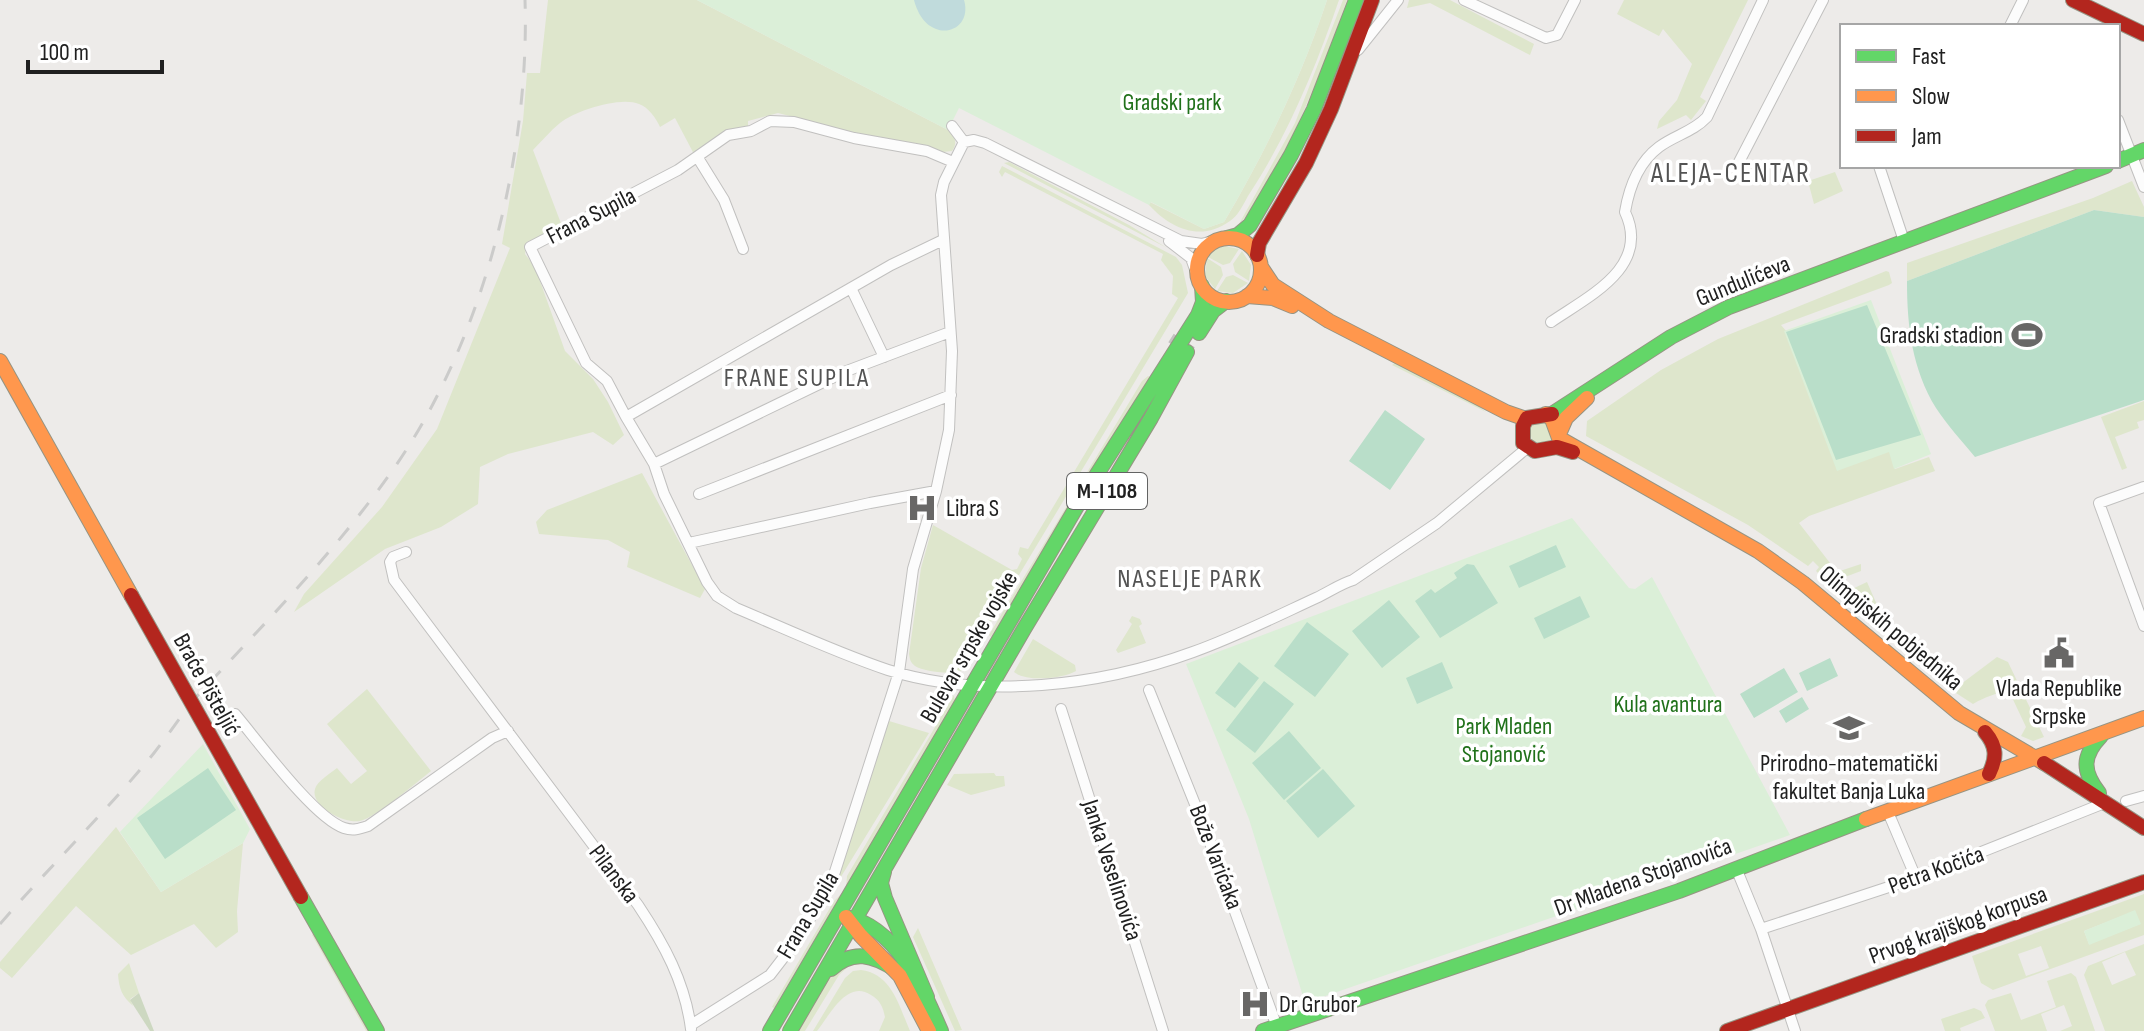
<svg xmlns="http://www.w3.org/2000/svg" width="2144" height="1031" font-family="'Sofia Sans Condensed',sans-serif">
  <rect width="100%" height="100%" fill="#edebe9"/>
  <path fill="#dee6cc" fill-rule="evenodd" d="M548 0H697L948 130C955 136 958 143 952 151L943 152 925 145 876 138 778 113 748 121V129L695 156 675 118 660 127C656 118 648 107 639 104 620 96 575 111 560 123 550 131 542 141 533 150L562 226 527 242 525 254 535 267 565 351 593 379 608 402 624 435 613 445 593 432 508 454 480 467 478 504 441 527 385 549 294 612 304 594 382 507 437 429 510 248 502 244 523 121 527 73H540Z
    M1327 0H1339C1316 67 1287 137 1248 196 1243 205 1238 216 1230 221 1201 242 1171 229 1149 205L1150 202 1204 229 1224 222C1266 151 1301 78 1327 0Z
    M1343 0H1347C1324 63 1301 126 1267 183 1258 197 1250 213 1239 224L1295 123Z
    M1409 0H1450L1534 44 1530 55 1430 3 1407 8Z
    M1624 0H1748L1700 97 1706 101 1691 120 1686 115 1657 129 1659 121 1677 100 1692 64 1663 29 1659 36 1617 14Z
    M1009 162 1129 225 1167 248 1004 163Z
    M1002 166 1176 257 1182 265 1188 293 962 670C953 675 925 672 915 666 910 662 910 659 909 654L921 568 933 525 1012 570 1017 569 1022 559 1018 554 1020 547 1028 549 1178 298 1172 294 1173 276 1161 260 1163 254 1005 172 1002 177 999 172Z
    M1835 172 1843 191 1814 204 1808 181Z
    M2132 181 2144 207V217L2094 210 1907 281V263L2093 198Z
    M1224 246 1239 249 1230 263 1223 265 1208 257 1215 250Z
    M1242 251 1251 265 1249 281 1235 272 1233 264Z
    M1207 258 1221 267 1223 275 1215 289 1205 276Z
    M1886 271 1889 272 1892 283 1889 285 1781 325 1890 452 1895 469 1929 457 1935 471 1809 516 1799 523 1837 572 1861 564V571L1829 583 1816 571 1819 567 1813 561 1808 566 1748 525 1586 436 1587 421 1661 370 1718 339Z
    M1233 275 1248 283 1233 293 1217 291 1226 277Z
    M1396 362 1472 401 1486 412 1392 365Z
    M1148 376 1150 377 991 637 989 635 1142 381Z
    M2144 401V420L2137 422 2139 428 2115 437 2127 468 2122 470 2101 417Z
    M1541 418 1549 425 1552 439 1542 445 1532 440 1528 424Z
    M642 473 705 589 700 598 627 567 630 552 608 540 539 534 536 522 547 510Z
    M1867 582 1885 623 1874 627 1845 601 1850 590Z
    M1132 616 1140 619 1142 624 1139 626 1146 643 1118 653 1116 650 1132 624 1129 621Z
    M1033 639 1075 665 1076 671C1063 679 1026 682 1014 672Z
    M1997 657 2008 662 2044 737 2033 741 2021 736 2026 727 2008 689C1995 695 1986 696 1973 704L1956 693 1957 687Z
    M367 689 431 771C416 783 375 818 360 821 345 824 310 807 315 789 317 781 331 773 337 768L351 784 367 771 327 724Z
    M954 695 955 702 846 887 847 876Z
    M889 721 929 733 839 880 837 879Z
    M994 773 996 776H1004L1005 786 971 795 947 785 954 774Z
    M116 827 161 892 243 843 237 911 238 932 216 948 194 924 131 955 76 906 12 978 0 968V962Z
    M841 894 774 1008 772 1007 834 901Z
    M2144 894V935L1993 990 1981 983 1972 956ZM2135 911 2140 924 2089 944 2084 931ZM2041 946 2049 968 2026 976 2018 954Z
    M918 928 962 1030 955 1031 913 937Z
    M314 933 369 1031H366L312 935Z
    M2144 944V1031H2105L2084 975 2088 966ZM2125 952 2136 975 2112 985 2102 962Z
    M129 963 139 993 130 999 133 1006C122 996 119 989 118 974Z
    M851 964 839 975 805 1031H796L831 973Z
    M861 970C892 974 899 1006 910 1031H879L885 1017C883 1007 880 1000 871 995 847 979 830 1015 817 1031H813L845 978 853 971Z
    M2071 973 2076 977 2095 1031H2060L2072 1026 2064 1005 2041 1014 2047 1031H1995L1985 1005 1988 1000 2011 993 2021 1020 2056 1007 2047 981Z
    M1974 1008 1981 1011 1985 1018 1960 1028 1961 1031H1945L1941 1019Z"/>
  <path fill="#cdd8c1" d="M139 993 154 1031H150L130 1000Z"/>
  <path fill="#dbefd8" d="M697 0H1327C1301 78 1266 151 1224 222L1204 229 1151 202 1149 205 959 108 948 130Z
    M1871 300 1931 454 1894 469 1889 452 1837 471 1784 331Z
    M1572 518 1629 588 1635 589 1652 577 1790 835 1305 1003 1249 819 1186 664Z
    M203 744 250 829 243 843 161 892 120 832Z
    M2135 910 2141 924 2089 945 2084 931Z"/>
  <path fill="#b9dec9" d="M2094 210 2144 217V400L1975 457C1962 441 1947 425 1936 408 1912 369 1907 326 1907 281Z
    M1867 305 1921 435 1836 460 1786 332Z
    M1385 410 1425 439 1390 490 1349 461Z
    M1556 545 1566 567 1519 588 1509 566Z
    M1467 564 1474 565 1498 603 1440 638 1415 601 1431 589 1435 593 1457 578 1454 573Z
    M1580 596 1590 617 1544 639 1534 618Z
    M1389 600 1420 637 1382 668 1352 631Z
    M1307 622 1349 654 1315 697 1274 666Z
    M1830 658 1838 676 1807 691 1799 673Z
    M1239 662 1259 678 1235 708 1215 693Z
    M1442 662 1453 688 1417 704 1406 678Z
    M1784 668 1798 692 1754 718 1740 694Z
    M1264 681 1294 704 1255 753 1226 730Z
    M1802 697 1809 709 1786 723 1779 711Z
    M1289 731 1321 768 1284 800 1252 763Z
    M208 768 236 810 165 859 137 818Z
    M1323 769 1355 806 1318 838 1286 801Z"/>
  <path fill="#c0dbdc" d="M914 0H964C974 34 926 47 914 0Z"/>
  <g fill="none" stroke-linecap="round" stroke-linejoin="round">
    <path stroke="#c4c2c1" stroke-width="10" stroke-dasharray="10 5" stroke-linecap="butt" d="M1171 338 1196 354"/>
    <g stroke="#c1c0bf" stroke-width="12">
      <path id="street" d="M1464 0 1546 38 1557 35 1575 0
        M2010 26 2023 0
        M1358 50 1398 0
        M2118 120 2144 187
        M964 142 974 140 985 143 1181 241 1202 244 1219 239
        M698 158 724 200 743 249
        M1738 164 1823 0
        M1879 166 1904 241
        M943 240 891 265 626 417 654 464 844 372 950 332
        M1169 241 1191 258 1197 275
        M851 288 884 357
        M1551 322C1589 296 1651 267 1625 212 1629 188 1639 162 1659 147 1675 135 1693 132 1707 117L1763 0
        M626 417 607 381 586 363 530 247 678 170 728 135 751 131 770 121 794 122 854 138 927 151 953 162
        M654 464 664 494 707 582 717 596 736 608C786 629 837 653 888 670 984 700 1100 686 1193 652 1235 637 1275 617 1316 598 1329 592 1340 584 1353 580L1437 523 1527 448
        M2144 487 2099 503 2144 626
        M699 494 951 395
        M689 543 870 503 936 491
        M406 552 393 557 390 562 394 580 638 905C664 944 685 982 691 1029
        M1149 690 1205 829 1277 1027
        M1061 709 1163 1031
        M235 714C258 741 314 818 344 828 353 831 359 829 368 826L492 738 508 731
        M2126 801 2144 796
        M1888 812 1916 878
        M1736 868 1761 929 1795 1031
        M1761 929 1916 878 2107 802
        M691 1025 770 975 797 940 831 884 899 672 913 569 936 491 949 430 952 351 941 195 944 182 964 142 952 126"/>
    </g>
    <g stroke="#969483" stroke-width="16">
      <path id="fast" d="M2118 161 2144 150
        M1227 238 1238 235 1250 225 1291 155 1314 109 1356 0
        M1199 333 1213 311 1226 301
        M1552 414 1671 337 1729 307 2106 166
        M2099 793C2082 771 2082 756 2101 736
        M884 872 881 883 885 898 927 997
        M301 897 377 1031
        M846 917C896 926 923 989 941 1031
        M831 969C853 949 873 955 896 970
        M770 1031 1080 501 1198 315 1203 302 1202 286
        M790 1031 1024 629 1151 418 1187 352
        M1263 1031 1679 891 1866 819"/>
    </g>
    <g stroke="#969483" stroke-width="16">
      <path id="slow" d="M1197 270a32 32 0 1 1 64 0a32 32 0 1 1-64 0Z
        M1261 267 1273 285 1329 321 1506 412 1526 419
        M1247 296 1273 298 1292 306
        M0 361 131 595
        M1546 414 1552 419 1559 438 1758 551 1803 583 1959 713 2044 763
        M1559 434 1566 418 1587 398
        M1866 819 2144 718
        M846 917 861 936 900 976 929 1031"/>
    </g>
    <g stroke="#969483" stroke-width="16">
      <path id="jam" d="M2073 0 2144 34
        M1257 255 1259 243 1306 163 1331 109 1372 0
        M1552 414 1527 418 1523 426V443L1535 451 1557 447 1573 452
        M1985 732C1997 746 1997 758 1989 774
        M2044 763 2144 828
        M1727 1031 2144 882"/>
    </g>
    <use href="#street" stroke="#fcfcfc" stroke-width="10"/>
    <use href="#fast" stroke="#63d668" stroke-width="14"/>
    <use href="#slow" stroke="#ff974d" stroke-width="14"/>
    <use href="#jam" stroke="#b3261e" stroke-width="14"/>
    <path stroke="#cbcbca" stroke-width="3" stroke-dasharray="16 16" stroke-linecap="butt" d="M0 924C50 866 106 812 154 753 169 734 182 714 198 695 265 623 335 552 392 471 483 343 530 155 525 0"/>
    <g stroke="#969483" stroke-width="16" stroke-linecap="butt">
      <path id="jam-bridge" d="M131 595 301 897"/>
    </g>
    <use href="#jam-bridge" stroke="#b3261e" stroke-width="14"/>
  </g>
  <defs>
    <g id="stadium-bare" transform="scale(2.4)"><path d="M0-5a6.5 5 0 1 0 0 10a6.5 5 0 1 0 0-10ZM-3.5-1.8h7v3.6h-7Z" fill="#686766" stroke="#fff" stroke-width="2.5" paint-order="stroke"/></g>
    <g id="hospital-bare" transform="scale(2.4)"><path d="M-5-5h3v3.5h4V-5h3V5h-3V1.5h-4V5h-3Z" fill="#686766" stroke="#fff" stroke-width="2.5" paint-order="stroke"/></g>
    <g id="civic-bare" transform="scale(2.4)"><path d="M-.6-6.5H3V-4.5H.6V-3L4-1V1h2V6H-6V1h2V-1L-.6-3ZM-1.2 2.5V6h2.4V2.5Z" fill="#686766" stroke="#fff" stroke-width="2.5" paint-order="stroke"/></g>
    <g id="university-bare" transform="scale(2.4)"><path d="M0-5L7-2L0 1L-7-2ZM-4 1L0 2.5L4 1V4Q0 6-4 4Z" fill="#686766" stroke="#fff" stroke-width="2.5" paint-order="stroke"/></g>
  </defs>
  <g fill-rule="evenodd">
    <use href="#stadium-bare" x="2027" y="335"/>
    <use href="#hospital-bare" x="922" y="508"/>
    <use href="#civic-bare" x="2059" y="653"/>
    <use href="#university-bare" x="1849" y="728"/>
    <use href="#hospital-bare" x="1255" y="1004"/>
  </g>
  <g text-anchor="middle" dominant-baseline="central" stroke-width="7" stroke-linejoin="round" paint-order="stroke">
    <rect fill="#fff" stroke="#636363" stroke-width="2" x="1067" y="473" width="80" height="36" rx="6"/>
    <g font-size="22" font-weight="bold" fill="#202020">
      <text x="1107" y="491">M-I 108</text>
    </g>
    <g font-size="24" fill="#20711a" stroke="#fff">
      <text x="1172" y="102">Gradski park</text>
      <text x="1668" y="704">Kula avantura</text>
      <text x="1504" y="726">Park Mladen<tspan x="1504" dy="28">Stojanović</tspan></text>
    </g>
    <g font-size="24" fill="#202020" stroke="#fff">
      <text transform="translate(591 216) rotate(-27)">Frana Supila</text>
      <text transform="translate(1743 281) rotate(-22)">Gundulićeva</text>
      <text transform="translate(1891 628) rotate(40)">Olimpijskih pobjednika</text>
      <text transform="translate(969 647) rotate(-60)">Bulevar srpske vojske</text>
      <text transform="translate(207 685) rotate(61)">Braće Pišteljić</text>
      <text transform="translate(1216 857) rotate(69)">Bože Varićaka</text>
      <text transform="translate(1112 870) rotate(72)">Janka Veselinovića</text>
      <text transform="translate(1936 870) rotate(-20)">Petra Kočića</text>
      <text transform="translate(614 874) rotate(53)">Pilanska</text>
      <text transform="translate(1643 877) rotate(-20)">Dr Mladena Stojanovića</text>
      <text transform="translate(808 915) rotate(-59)">Frana Supila</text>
      <text transform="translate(1958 925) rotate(-20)">Prvog krajiškog korpusa</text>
    </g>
    <g font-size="24" fill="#202020" stroke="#fff" text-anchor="start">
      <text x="2003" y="335" text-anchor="end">Gradski stadion</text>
      <text x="946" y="508">Libra S</text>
      <text x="2059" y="688" text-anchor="middle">Vlada Republike<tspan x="2059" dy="28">Srpske</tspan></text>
      <text x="1849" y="763" text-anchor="middle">Prirodno-matematički<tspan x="1849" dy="28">fakultet Banja Luka</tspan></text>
      <text x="1279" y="1004">Dr Grubor</text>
    </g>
    <g font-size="26" letter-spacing="2" fill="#535353" stroke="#fff">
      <text x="797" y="378">FRANE SUPILA</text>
      <text x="1190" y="579">NASELJE PARK</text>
    </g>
    <g font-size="28" letter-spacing="2" fill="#535353" stroke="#fff">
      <text x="1731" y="173">ALEJA-CENTAR</text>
    </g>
  </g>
  <rect x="1840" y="24" width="280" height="144" fill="#ffffff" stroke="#a6a6a6" stroke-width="2"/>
  <rect x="1856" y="50" width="40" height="12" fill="#63d668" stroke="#a6a6a6" stroke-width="2"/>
  <text x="1912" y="64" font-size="24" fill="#202020">Fast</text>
  <rect x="1856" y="90" width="40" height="12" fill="#ff974d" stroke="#a6a6a6" stroke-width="2"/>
  <text x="1912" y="104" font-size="24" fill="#202020">Slow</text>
  <rect x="1856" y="130" width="40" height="12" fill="#b3261e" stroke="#a6a6a6" stroke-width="2"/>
  <text x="1912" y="144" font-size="24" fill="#202020">Jam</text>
  <path d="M28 60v12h134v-12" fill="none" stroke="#202020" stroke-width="4"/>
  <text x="40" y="60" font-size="24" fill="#202020" stroke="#ffffff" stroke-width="6" paint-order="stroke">100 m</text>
</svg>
